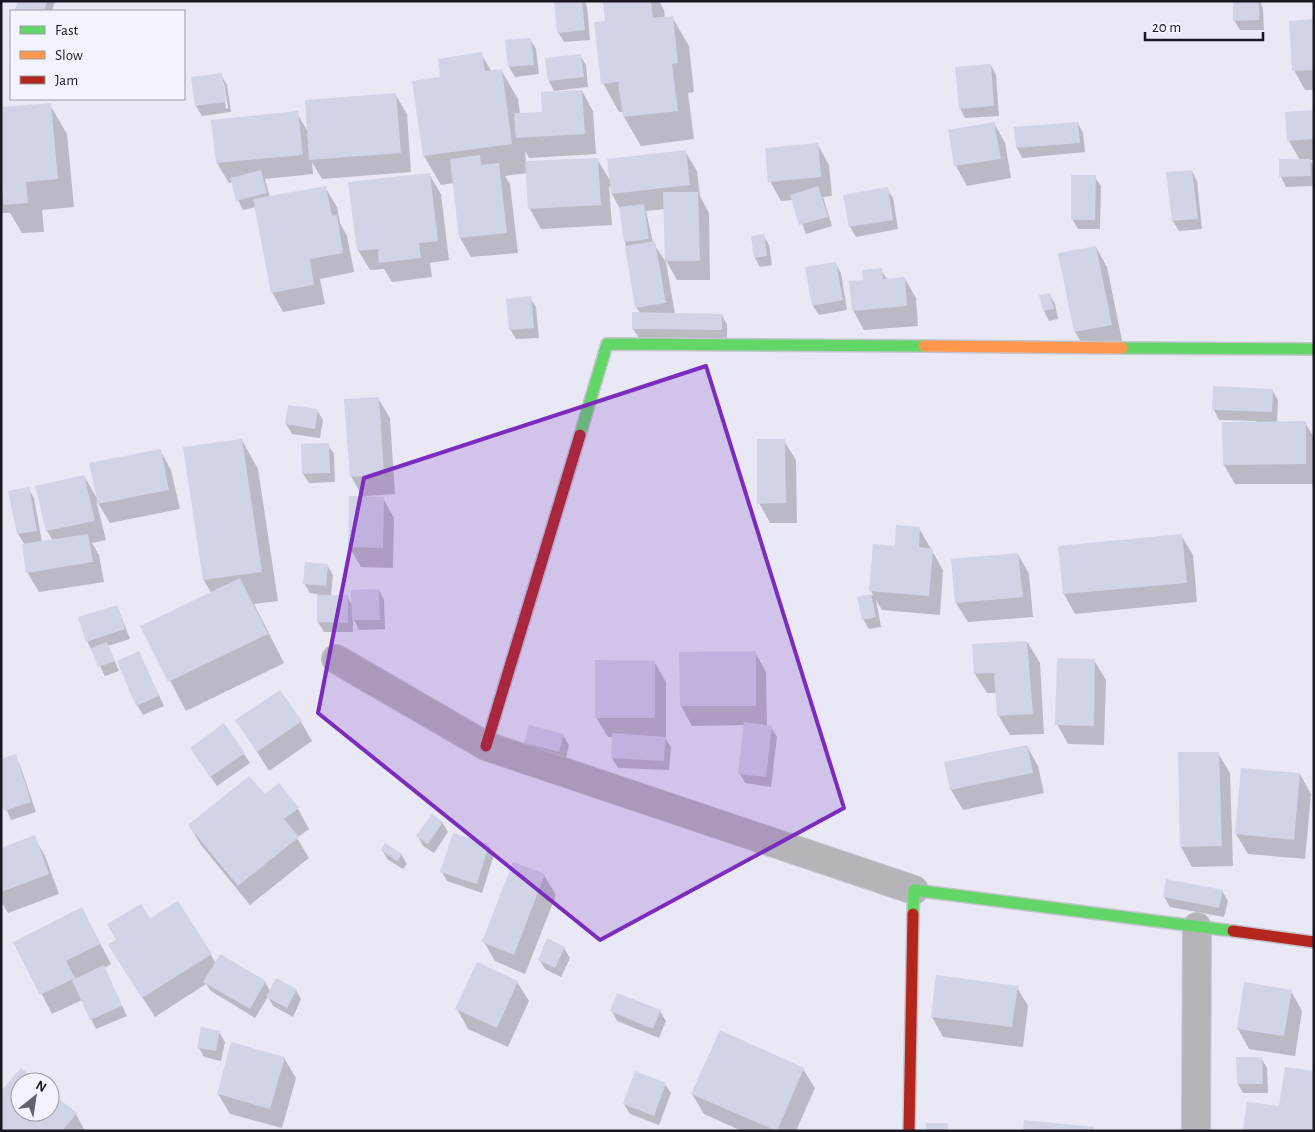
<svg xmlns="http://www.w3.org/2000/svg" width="1315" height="1132" font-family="'Alegreya Sans',sans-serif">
  <rect width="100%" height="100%" fill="#e8e9f5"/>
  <path fill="#0003" fill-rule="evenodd" d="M19 1H55L52 11H18Z
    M556 1H584L587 6 590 40 564 42 558 32Z
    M604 1H659L664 10 665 18 672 17 689 46 694 92 688 93 694 139 641 146 624 117V112H619L603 83 607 23Z
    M1234 1H1260L1263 8 1264 30H1240L1234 20Z
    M1314 21V90H1305L1294 70Z
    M530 39 536 49 539 74 515 77 509 67Z
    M481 54 492 72 501 70 518 99 520 114 543 113 582 91 593 111 596 154 529 158 525 151 526 163 597 159 611 182 685 151 697 171 700 196 709 213 710 280H677L666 260 665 209 646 211 653 243 666 262 675 314 722 315 727 325V339L639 338 633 329 640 313 636 307 620 209 612 194 611 186 609 187 612 225 541 229 530 209 527 173 505 176 510 184 518 253 471 257 460 238 454 183 441 185 424 156 413 82 442 78Z
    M580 55 586 65 588 87 554 91 549 81Z
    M991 65 996 75 999 116 965 118 960 108Z
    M221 75 227 85 231 112 202 116 196 106 193 78ZM222 83H224L228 108 226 109Z
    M395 94 407 114 411 172 322 179 312 162 313 174 265 179 270 197 325 187 337 207 340 223 347 236 354 272 320 279 325 304 283 312 272 292 256 207 243 210 238 200 233 182 229 183 217 163 213 121 297 113 308 132Z
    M50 105 67 134 74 207 42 210 44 232 22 233 10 213H1V109Z
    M1314 111V160H1310L1314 167V186L1286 187 1281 177V161L1300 160 1289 141 1286 113Z
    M994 123 1005 143 1011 178 967 186 956 166 949 131Z
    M1078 123 1083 133 1085 152 1022 158 1017 148 1015 128Z
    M818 145 829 165 832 196 823 197 832 226 806 234 793 200 781 201 770 181Z
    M1192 171 1197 181 1202 229 1179 231 1173 221Z
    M429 174 441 194 449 260 430 263 432 277 392 282 384 269 370 270 358 250Z
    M1095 177 1101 186 1100 229H1078L1072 219Z
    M887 189 893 198 898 229 856 237 850 227 845 196Z
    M763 235 769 245 772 265 760 267 755 258Z
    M1096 247 1107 267 1123 345 1087 352 1075 332 1060 254Z
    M836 264 841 273 847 310 819 315 813 306Z
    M881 270 888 280 905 279 916 298 918 326 864 330 853 310 864 281Z
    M1050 295 1055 304 1058 319 1049 321 1044 311 1041 296Z
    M530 298 536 307 539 338 516 339 510 329Z
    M1272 390 1278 400 1277 423H1305L1314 437V484H1235L1224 465 1257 421 1219 420 1214 410Z
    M378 398 390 418 395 494 366 496V498H383L394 518 393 568 361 567 349 547 363 498 351 476Z
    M317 410 323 420 320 438 292 434 286 424Z
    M242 440 258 469 278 601 254 604 284 663 186 711 142 627 211 593 204 580 185 448Z
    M784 441 796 460 797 523H770L759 503Z
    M328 445 334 454 335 482 309 483 303 474Z
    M160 450 171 470 180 509 110 523 96 500 106 540 92 543 99 555 104 582 39 592 27 572 25 545 18 534 28 488 34 498 42 542 53 541 47 531 37 487 84 476 98 500Z
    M919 528 943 570 940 615 882 610 876 600 881 627 869 629 863 619 859 598 873 595 871 591Z
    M1181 535 1193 555 1197 602 1075 614 1064 594Z
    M1018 554 1029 574 1033 617 968 622 956 603Z
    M327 565 333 575 331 596H347L353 607 379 590 384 600 385 629 359 630 353 618V632H324L318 622V594L310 593 304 583Z
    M117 606 130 639 108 646 119 671 105 676 87 641Z
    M1028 643 1040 663 1044 734 1010 735 998 715 997 693H987L975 674 973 645Z
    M755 652 766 672 767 726 771 727 777 737 771 787 745 783 740 774 745 725 692 726 681 706Z
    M139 653 164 706 143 715 137 705Z
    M1094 660 1106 680 1104 745 1068 744 1057 724Z
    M655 663 666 682V739L671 747 669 770 618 768 612 758 613 737H608L596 717Z
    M237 720 301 722 312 741 269 771Z
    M563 735 569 745 565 762 531 752 526 743Z
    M1027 746 1038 766 1044 793 963 810 951 790 946 763Z
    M191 748 244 754 250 763 217 786Z
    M1218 753 1230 773 1233 866 1192 867 1181 847 1179 754Z
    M15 756 20 765 36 812 11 820 1 798Z
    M1300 774 1311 794 1305 859 1248 854 1236 834Z
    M278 785 298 809 309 829 297 838 309 858 250 905 201 845 189 825 264 796Z
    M442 822 448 832 434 853 423 846 418 836Z
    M34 837 45 856 59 894 8 913 1 901V849Z
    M488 845 494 855 482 893 447 881 442 872Z
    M382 850 401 854 407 864 403 869 388 860Z
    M544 875 556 895 525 974 495 961 484 942Z
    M1222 891 1228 901 1224 917 1170 907 1164 897Z
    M82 909 111 964 104 968 127 1016 96 1029 82 1000 52 1014 15 942Z
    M149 920 211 955 216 964 265 982 270 991 296 990 301 999 293 1017 273 1006 268 997 255 1018 211 991 206 984 155 1017 121 965Z
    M564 948 570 958 561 977 545 969 539 959Z
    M517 982 529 1001 508 1047 468 1029 457 1009Z
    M1017 987 1028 1006 1023 1047 943 1037 932 1017Z
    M1291 991 1302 1011 1295 1056 1249 1049 1238 1029Z
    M612 1011H660L666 1021 659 1038 617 1021Z
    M219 1032 225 1042 221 1061 204 1057 199 1048Z
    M284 1058 296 1078 282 1128 230 1114 218 1094Z
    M1261 1058 1267 1068 1268 1093H1243L1238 1084Z
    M21 1069 36 1082H20V1112H50V1093L76 1114 85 1131H1Z
    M803 1069 815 1088 796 1131H742L704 1114 692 1094Z
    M665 1084 671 1093 659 1125 630 1114 624 1104Z
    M1248 1103 1280 1108 1314 1131H1244Z"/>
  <path fill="#d1d3e6" d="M18 1H47L44 11 15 10Z
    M554 1H582L585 30 557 33Z
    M603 1H651L653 18 673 16 678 63 672 64 678 111 623 117 618 82 601 84 594 22 605 21Z
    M1233 1H1259V20L1233 21Z
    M1314 19V70L1292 71 1289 21Z
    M531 38 534 65 508 67 505 40Z
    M482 52 485 71 502 69 512 144 423 156 412 81 440 77 438 59Z
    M581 54 584 77 548 81 545 58Z
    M991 64 994 106 959 109 955 67Z
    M222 73 226 102 195 106 191 77Z
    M582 90 585 134 516 138 514 113 542 112 541 92Z
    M396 93 401 153 309 160 305 100Z
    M51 103 58 179 26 182 28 203 4 205 1 183V107Z
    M1314 110V139L1287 141 1285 112Z
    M298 111 303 155 216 163 211 120Z
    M994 122 1001 159 954 166 948 130Z
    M1078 122 1080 143 1016 148 1014 127Z
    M818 143 821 177 768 182 765 148Z
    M686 150 690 185 611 194 607 159Z
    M480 155 481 165 499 163 507 233 459 238 450 159Z
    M598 158 601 205 528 209 525 161Z
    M1279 159H1310L1311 176 1279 177Z
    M261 170 267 193 236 201 230 178Z
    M1192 170 1198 219 1172 221 1166 172Z
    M430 173 438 241 419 243 421 258 379 263 378 249 357 251 348 182Z
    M1071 175H1096L1095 220H1071Z
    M326 186 332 216 337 215 343 253 310 259 314 285 271 293 253 199Z
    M818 186 828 217 799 225 790 195Z
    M888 187 893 220 849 227 843 195Z
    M663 192H698L700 261H665Z
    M644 204 649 239 624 242 619 207Z
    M764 234 767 256 754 258 751 236Z
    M655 241 666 303 635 308 625 246Z
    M1096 246 1112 325 1074 332 1058 253Z
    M836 262 843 300 812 306 805 267Z
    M882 268 883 279 905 277 907 306 852 311 849 281 863 280 862 270Z
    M1050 293 1054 309 1043 311 1039 295Z
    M531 296 534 328 509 330 506 299Z
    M632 312 722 314V330L632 329Z
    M1213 386 1273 389 1272 412 1212 410Z
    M379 397 384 474 350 477 344 399Z
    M288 405 318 409 315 429 285 424Z
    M1306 421V464L1223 465 1222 422Z
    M242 439 262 572 203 580 183 447Z
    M757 439H785L786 503 757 504Z
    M329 443 330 473 302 474 301 444Z
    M161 449 169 490 98 504 89 463Z
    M84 475 95 521 46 531 35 486Z
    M29 487 37 531 17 534 8 491Z
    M349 496 384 497 383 548 348 547Z
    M896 525 920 527 919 547 933 549 929 596 869 591 873 544 895 546Z
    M88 534 93 562 26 573 22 544Z
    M1182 534 1187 583 1063 594 1058 546Z
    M1018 553 1023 597 955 603 951 559Z
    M305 562 328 564 326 586 303 584Z
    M240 578 268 634 168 682 140 626Z
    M379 589 380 620H352L351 590Z
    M871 594 876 617 862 620 857 597Z
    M317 595H348V623L317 622Z
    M117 605 125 629 86 642 78 617Z
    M1027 641 1033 714 997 716 994 673 974 674 972 644Z
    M107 642 115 661 98 667 91 648Z
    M139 651 159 696 136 706 117 661Z
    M756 651V706H680L679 652Z
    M1057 658 1095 659 1094 726 1055 725Z
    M595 660 655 661V718H595Z
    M280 690 302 721 257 752 235 720Z
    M744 722 772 726 766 777 738 774Z
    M224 723 245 753 210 777 190 748Z
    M529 725 564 734 559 752 524 743Z
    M612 733 666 737 664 761 611 758Z
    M1027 745 1033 773 950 790 944 762Z
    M1178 752H1219L1222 846 1180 847Z
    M16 754 31 802 4 811 1 802V759Z
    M1241 768 1300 773 1294 840 1235 834Z
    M249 776 265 794 279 783 299 808 284 819 299 837 238 886 188 825Z
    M432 814 443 822 428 844 416 836Z
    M453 833 489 844 477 884 440 872Z
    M35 835 49 874 1 892V848Z
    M385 843 402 854 397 861 381 850Z
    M513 862 545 874 514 955 482 942Z
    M1166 879 1223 890 1219 908 1163 897Z
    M178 901 212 954 142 998 108 945 116 940 107 924 141 904 150 918Z
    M82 907 100 944 66 961 75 978 40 995 13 942Z
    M547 938 565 947 555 968 538 960Z
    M220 954 266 981 250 1009 203 982Z
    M477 962 518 981 497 1028 455 1009Z
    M104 965 122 1006 90 1020 72 980Z
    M936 975 1018 986 1012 1027 931 1017Z
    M276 978 297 989 287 1008 266 997Z
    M1244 982 1292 990 1284 1036 1237 1029Z
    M617 993 661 1010 653 1029 610 1011Z
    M201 1027 220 1031 216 1051 197 1048Z
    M720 1030 804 1068 777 1131 691 1094Z
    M231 1042 285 1057 270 1109 217 1094Z
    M1236 1057H1262L1263 1084H1237Z
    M1285 1067 1314 1071V1131L1243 1130 1247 1102 1279 1106Z
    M21 1068 38 1082H20V1112H50V1092L77 1113 62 1131H1V1091Z
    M635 1071 666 1083 654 1116 623 1104Z
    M1024 1120 1094 1127V1131H1023Z
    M926 1123H948V1131H926Z"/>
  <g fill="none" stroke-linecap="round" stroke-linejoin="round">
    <g stroke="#c3c4ce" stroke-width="30">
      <path id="street" d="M336 659 486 746 914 890
        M1196 1131 1197 927"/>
    </g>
    <g stroke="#c3c4ce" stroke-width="14">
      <path id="fast" d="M1122 348 1314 349
        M580 435 607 344 924 346
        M913 914 914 890 1233 931"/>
    </g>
    <g stroke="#c3c4ce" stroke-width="14">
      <path id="slow" d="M924 346 1122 348"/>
    </g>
    <g stroke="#c3c4ce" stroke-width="14">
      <path id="jam" d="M486 746 580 435
        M1233 931 1314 942
        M909 1131 913 914"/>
    </g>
    <use href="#street" stroke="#b4b4b9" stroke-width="28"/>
    <use href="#fast" stroke="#63d668" stroke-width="11"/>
    <use href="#slow" stroke="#ff974d" stroke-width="11"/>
    <use href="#jam" stroke="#b3261e" stroke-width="11"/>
  </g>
  <path fill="#7b2cbf" fill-opacity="0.2" stroke="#7b2cbf" stroke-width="4" stroke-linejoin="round" d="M706 366 844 808 600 940 318 713 364 478Z"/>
  <rect width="1315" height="1132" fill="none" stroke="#181920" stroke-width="5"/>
  <rect x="10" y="10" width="175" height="90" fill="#f2f3fc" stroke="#9b9ca4"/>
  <rect x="20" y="26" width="25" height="8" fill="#63d668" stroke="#9b9ca4"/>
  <text x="55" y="35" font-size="15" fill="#181920">Fast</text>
  <rect x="20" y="51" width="25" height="8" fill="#ff974d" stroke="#9b9ca4"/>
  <text x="55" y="60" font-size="15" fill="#181920">Slow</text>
  <rect x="20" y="76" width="25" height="8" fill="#b3261e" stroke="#9b9ca4"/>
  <text x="55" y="85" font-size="15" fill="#181920">Jam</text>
  <g transform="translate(35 1097) rotate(30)"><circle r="24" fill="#f2f3fc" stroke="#9b9ca4"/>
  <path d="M0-4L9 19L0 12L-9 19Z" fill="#61626b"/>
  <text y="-8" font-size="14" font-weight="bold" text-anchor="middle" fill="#181920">N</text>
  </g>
  <path d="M1145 32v8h118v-8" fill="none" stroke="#181920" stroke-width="2.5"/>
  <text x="1152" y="32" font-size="15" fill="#181920" stroke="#f2f3fc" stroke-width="4" paint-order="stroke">20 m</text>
</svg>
